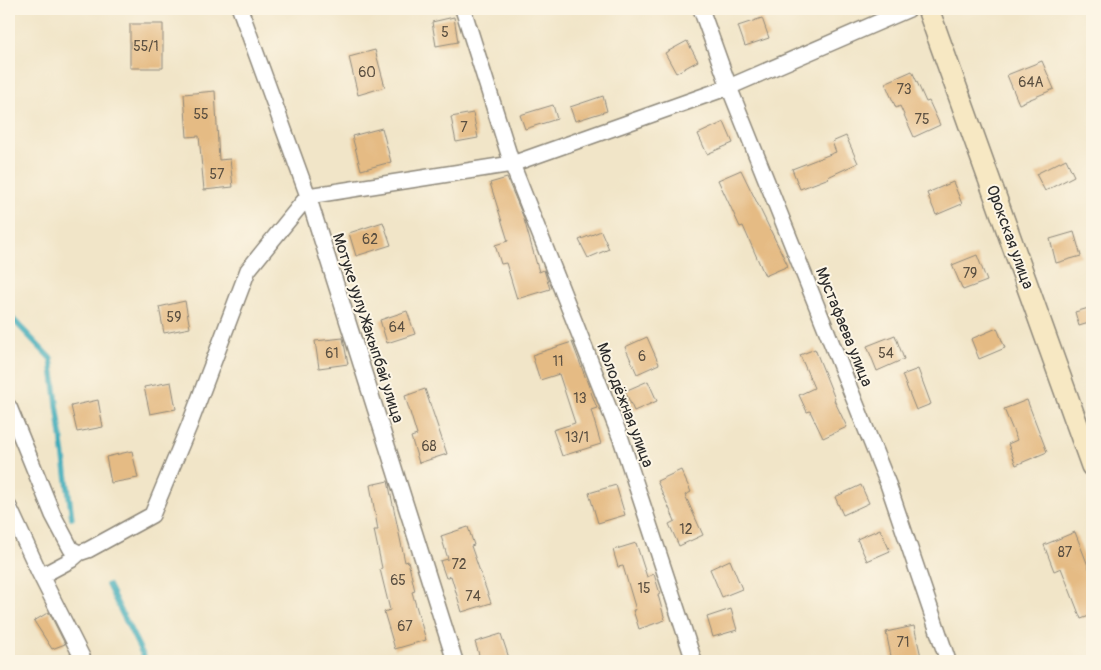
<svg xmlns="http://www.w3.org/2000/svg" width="1101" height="670" font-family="Pangolin,sans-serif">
  <rect width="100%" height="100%" fill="#fcf5e5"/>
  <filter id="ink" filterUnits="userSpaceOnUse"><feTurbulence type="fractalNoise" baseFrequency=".02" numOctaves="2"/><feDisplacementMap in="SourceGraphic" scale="10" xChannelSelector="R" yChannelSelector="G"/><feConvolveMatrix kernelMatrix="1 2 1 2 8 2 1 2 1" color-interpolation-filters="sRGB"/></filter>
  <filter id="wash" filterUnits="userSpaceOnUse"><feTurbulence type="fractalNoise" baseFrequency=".0096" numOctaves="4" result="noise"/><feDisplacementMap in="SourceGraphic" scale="20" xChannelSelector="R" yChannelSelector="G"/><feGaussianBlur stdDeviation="1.12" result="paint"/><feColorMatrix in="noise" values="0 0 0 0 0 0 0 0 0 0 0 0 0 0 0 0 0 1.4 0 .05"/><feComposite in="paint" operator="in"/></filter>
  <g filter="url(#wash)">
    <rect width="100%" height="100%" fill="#f1e5c8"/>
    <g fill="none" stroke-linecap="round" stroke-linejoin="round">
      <path stroke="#3cabb9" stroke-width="5.5" d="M9 315 51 359 72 518
        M108 585 146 661"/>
    </g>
    <g id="blocks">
      <path fill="#e5bb84" d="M454 17 458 42 436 46 432 22Z
        M762 18 769 38 745 46 738 26Z
        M130 24H163V68H130Z
        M687 41 698 61 676 73 665 53Z
        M375 50 385 87 358 95 349 57Z
        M1042 61 1054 89 1019 104 1007 75Z
        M912 71 926 102 929 101 940 125 914 137 900 106 896 108 885 83Z
        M215 91 219 160 230 159 233 187 204 190 199 136 187 137 184 94Z
        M603 96 607 111 575 121 570 107Z
        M553 105 557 119 525 129 520 115Z
        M473 113 478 138 456 142 451 117Z
        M724 122 733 143 707 154 698 134Z
        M382 128 391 162 361 170 352 136Z
        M846 136 858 163 828 177 829 178 800 189 792 169 836 152 832 142Z
        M1066 159 1074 176 1045 191 1036 174Z
        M741 170 788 266 765 276 743 226 740 227 718 180Z
        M507 178 523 216 539 272 544 270 550 289 517 299 506 263 501 264 495 245 508 241 490 183Z
        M953 182 962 204 936 215 927 193Z
        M383 222 391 245 356 256 349 233Z
        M601 231 609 249 588 258 579 240Z
        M1074 232 1081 256 1056 263 1050 239Z
        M977 255 987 281 963 290 952 265Z
        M185 301 190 328 164 333 159 307Z
        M1092 307V322L1079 326 1075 312Z
        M407 311 415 334 387 343 380 320Z
        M997 328 1005 348 979 359 971 339Z
        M895 335 904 359 877 371 867 346Z
        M647 337 659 364 637 374 625 347Z
        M343 338 348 364 319 368 315 341Z
        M572 342 597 408 591 410 601 444 562 456 553 430 575 423 559 374 540 380 532 355Z
        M815 349 835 399 834 400 847 427 823 438 810 411 807 412 799 395 814 388 800 355Z
        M918 369 931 404 916 410 902 375Z
        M648 381 657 401 634 411 625 391Z
        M171 382 176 409 150 414 144 387Z
        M425 389 447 454 419 463 411 437 417 435 405 396Z
        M98 400 103 427 77 432 71 406Z
        M1027 400 1047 452 1016 465 1008 444 1017 440 1004 409Z
        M132 451 138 478 111 483 106 457Z
        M681 470 691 492 685 495 703 535 679 546 669 524 675 521 657 481Z
        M388 481 405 562 408 561 415 591 412 592 426 640 395 649 384 612 390 610 380 569 382 568 374 530H378L370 485Z
        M616 485 625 515 598 523 589 493Z
        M861 485 869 503 843 515 835 497Z
        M468 527 474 545 471 546 491 603 462 612 451 576 446 578 440 561 448 559 441 536Z
        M880 529 890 551 867 561 857 539Z
        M1075 532 1092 576V615L1081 619 1061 568 1054 571 1044 545Z
        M636 543 647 577 654 574 660 594 658 595 665 620 639 629 633 610H636L623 566 618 567 613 550Z
        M730 560 742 589 722 597 710 569Z
        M731 609 737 630 713 637 707 617Z
        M49 612 65 644 52 649 34 621Z
        M914 626 922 661H892L886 632Z
        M501 634 510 661H481L475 642Z"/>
    </g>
  </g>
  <g filter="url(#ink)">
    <use href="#blocks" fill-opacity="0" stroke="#8e887a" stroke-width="1"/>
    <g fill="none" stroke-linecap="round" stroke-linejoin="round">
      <g stroke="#8e887a" stroke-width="18">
        <path id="street" d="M240 9 308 196 455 661
          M463 9 512 164 621 439 694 661
          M701 9 729 87 888 484 948 661
          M9 407 53 515 71 549 79 553 88 550 152 515 189 426 248 270 308 196 512 164 729 87 909 9
          M9 507 39 572 84 661
          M41 576 71 560 79 553"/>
      </g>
      <g stroke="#8e887a" stroke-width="24">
        <path id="secondary" d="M928 9 1092 466"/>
      </g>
      <use href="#street" stroke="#fff" stroke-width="15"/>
      <use href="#secondary" stroke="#f7e8c3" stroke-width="21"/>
    </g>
  </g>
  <g text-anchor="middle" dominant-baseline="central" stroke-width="4" stroke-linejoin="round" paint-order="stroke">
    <g font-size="14" fill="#5a4f41">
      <text x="445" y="32">5</text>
      <text x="146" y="46">55/1</text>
      <text x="367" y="72">60</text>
      <text x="1031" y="82">64А</text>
      <text x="904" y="89">73</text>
      <text x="201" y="114">55</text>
      <text x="922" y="119">75</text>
      <text x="464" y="127">7</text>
      <text x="217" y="174">57</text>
      <text x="370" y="239">62</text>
      <text x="970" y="273">79</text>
      <text x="174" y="317">59</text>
      <text x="397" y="327">64</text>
      <text x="332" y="353">61</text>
      <text x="886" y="353">54</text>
      <text x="642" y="356">6</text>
      <text x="558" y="361">11</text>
      <text x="580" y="398">13</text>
      <text x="577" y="437">13/1</text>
      <text x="429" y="446">68</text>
      <text x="686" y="529">12</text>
      <text x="1065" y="552">87</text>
      <text x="459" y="564">72</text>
      <text x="398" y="580">65</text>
      <text x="644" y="588">15</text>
      <text x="473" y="596">74</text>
      <text x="405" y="626">67</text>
      <text x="903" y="642">71</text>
    </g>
    <g font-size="16" fill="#2b2b2b" stroke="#fcf5e5">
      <text transform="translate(1010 237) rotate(70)">Орокская улица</text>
      <text transform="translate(844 327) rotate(68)">Мустафаева улица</text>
      <text transform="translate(368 328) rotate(72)">Мотуке уулу Жакыпбай улица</text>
      <text transform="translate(625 405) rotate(69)">Молодёжная улица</text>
    </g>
  </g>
  <rect width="1101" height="670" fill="none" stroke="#fcf5e5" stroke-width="30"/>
</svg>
